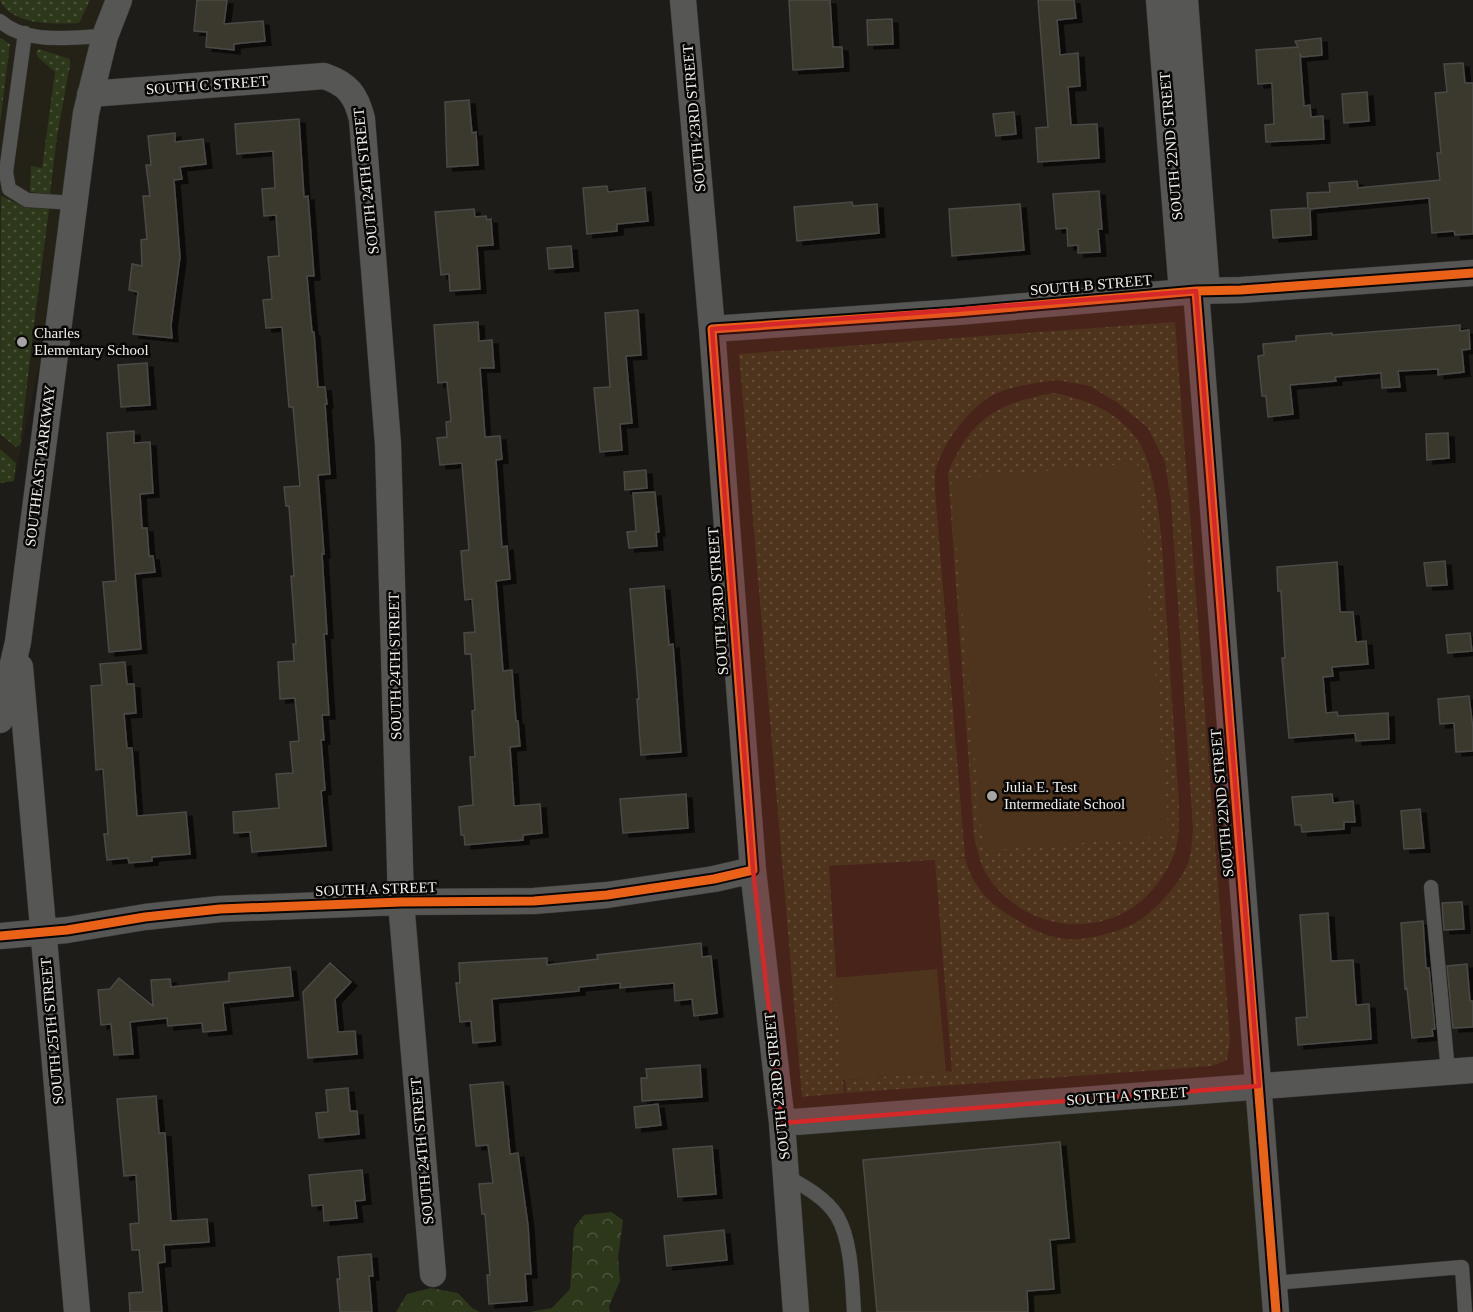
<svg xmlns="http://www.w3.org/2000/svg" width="1473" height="1312" font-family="'Times New Roman',serif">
  <defs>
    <pattern id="grass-dots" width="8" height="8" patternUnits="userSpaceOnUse" patternTransform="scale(1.5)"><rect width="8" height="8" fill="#2d381b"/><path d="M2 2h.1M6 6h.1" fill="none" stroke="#4c553c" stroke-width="1.8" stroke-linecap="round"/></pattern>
    <pattern id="forest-crowns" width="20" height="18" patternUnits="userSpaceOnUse" patternTransform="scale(1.5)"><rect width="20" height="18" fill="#2d381b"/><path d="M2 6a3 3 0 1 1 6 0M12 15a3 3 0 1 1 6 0" fill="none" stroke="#4c553c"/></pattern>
    <filter id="shadow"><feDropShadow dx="6" dy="4" stdDeviation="0" flood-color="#0009"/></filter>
  </defs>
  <rect width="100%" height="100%" fill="#1d1c18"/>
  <path fill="#242217" d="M0 0H119L14 481 0 483Z
    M1196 291 1276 1312H796L712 329Z"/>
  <path fill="url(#grass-dots)" fill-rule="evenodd" d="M0 0H90L79 23C55 24 12 26 0 0Z
    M0 38 10 44 0 123Z
    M39 49 70 59V65L57 136 50 194 30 192 31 166 42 168 55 72 38 57 36 52Z
    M1 196 27 208 49 209 34 325 20 445 16 447 0 434Z
    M1175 322 1230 1040 1227 1060 1212 1066 846 1093 845 1080 946 1071 952 1072 935 860 829 866 844 1093 802 1097 739 354ZM1057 380 1090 386 1118 403 1148 428 1165 462 1171 501 1193 828C1192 838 1192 850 1189 860 1182 882 1156 910 1137 922 1121 932 1084 941 1066 939 1045 937 1029 928 1012 917 988 903 972 885 965 858L950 859 965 857 935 491C935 484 934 475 936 468 944 443 964 415 985 400 1002 387 1036 383 1057 380Z
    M1055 393C1088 401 1114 409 1136 438 1163 473 1163 578 1167 624 1171 685 1175 745 1179 806 1178 818 1180 831 1177 843 1175 857 1166 872 1157 884 1115 941 1029 936 989 878 980 866 977 849 974 835L948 473C970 419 998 402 1055 393Z
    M0 449 16 463 14 481 0 483Z"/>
  <path fill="url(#forest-crowns)" d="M611 1212 623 1220 618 1257 620 1281 609 1306 610 1312H529L552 1308 570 1289 574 1228 584 1215Z
    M431 1288 458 1293 472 1308 480 1312H396L407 1294Z"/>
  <path fill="#2d381b" d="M1137 463 1169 836 983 851 951 479Z
    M937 969 946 1071 843 1080 834 978Z"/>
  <path fill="#3a382d" stroke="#4b4a47" stroke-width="1.5" filter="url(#shadow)" d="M197 0H227L224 24 263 21 265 41 234 44V50L206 47 207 32 194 31Z
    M789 0H830L833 47H842L843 67 793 70Z
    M1038 0H1074L1076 18 1057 20 1060 55 1078 53 1080 86 1068 87 1071 125 1097 124 1099 158 1038 162 1036 128 1048 127Z
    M892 19 893 44 868 45 867 20Z
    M1321 38 1322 55 1302 57 1300 54 1304 106 1310 105 1311 117 1323 116 1324 139 1266 142 1265 125 1274 124 1272 83 1258 84 1256 50 1298 47 1295 41Z
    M1463 63 1465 83H1473V234L1455 235 1454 231 1432 233 1429 198 1310 209 1311 235 1273 238 1271 210 1308 208 1307 193 1330 192 1329 183 1357 181 1358 188 1440 180 1437 153H1441L1435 93 1447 92 1444 64Z
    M1367 92 1369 121 1344 123 1342 94Z
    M469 100 472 133 476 132 478 165 447 167 445 102Z
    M1014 112 1016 134 996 136 993 114Z
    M299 119 304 197 308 196 314 276H307L312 332H314L318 387H325L327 404H325L330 474 318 475 324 554H322L327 634H324L329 715H322L324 740H321L325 790 321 791 326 846 252 852 250 832 234 833 233 812 279 808 276 774 293 773 290 742 299 741 295 698 280 699 278 662 294 661 293 644H296L291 576H294L289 506H286L284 487 300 486 293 407H289L282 327 266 328 263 300 272 299 268 257 279 256 276 215 264 216 262 189 275 188 273 151 237 154 235 124Z
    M175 133V142L203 139 206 164 180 167 182 179 174 180 180 257 171 325 172 338 133 334 138 292 129 290 132 264 142 266 141 240 147 239 143 196H150L146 165H151L148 136Z
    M607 186 608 192 645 188 648 221 617 224V231L587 234 583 188Z
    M1099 191 1102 229H1098L1100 252 1078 253V245L1068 246 1067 228 1056 229 1053 194Z
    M852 202 853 206 877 204 879 233 797 241 794 207Z
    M1020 204 1024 250 952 256 949 209Z
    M474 209 475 217 486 216 487 220 491 219 493 245 477 246 480 289 450 291 449 274 441 275 435 212Z
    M571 246 573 267 549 269 547 248Z
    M638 310 641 355 626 356 632 423 620 424 622 450 600 452 594 388 610 387 605 313Z
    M478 322 479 341 492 340 494 368H480L485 437 500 436 502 459 496 460 502 547 507 546 510 579 496 581 503 671 512 670 516 721H518L520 746 510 747 514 806 540 804 542 833 523 835V840L465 845 464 835H461L459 807 473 805 470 757H475L472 711 475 710 471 654H465L464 633 475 632 472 599 465 600 461 551 469 550 462 463 440 465 437 438 447 437 446 422 451 421 447 382 438 383 434 325Z
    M1460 325V331L1469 330 1470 349 1462 350 1464 372 1438 375V369L1398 371 1400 387 1382 388 1381 373 1335 377 1336 381 1290 385 1293 414 1268 417 1266 396H1262L1258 356 1264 355 1263 344 1296 341V336L1332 333V335Z
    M147 363 150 405 121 407 118 365Z
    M134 431V443L150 442 153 493 140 494 142 528H147L149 556H153L155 572 135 574 141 649 109 652 103 582 116 581 107 433Z
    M1448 433 1449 458 1427 460 1426 434Z
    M646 470 647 488 625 490 624 472Z
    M655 492 659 532H656L657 546 629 548 627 532 636 531 633 493Z
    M1445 561 1447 585 1427 586 1424 563Z
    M1337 562 1340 612H1353L1356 642 1366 641 1368 664 1332 667 1333 676 1323 677 1326 713 1337 712 1338 716 1388 713 1389 739 1356 741 1355 733 1289 738 1282 658H1285L1281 591H1278L1277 567Z
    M664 586 669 645 673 644 681 752 641 755 637 699H639L630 589Z
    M1470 633 1472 651 1448 653 1446 635Z
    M125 662 127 684H134L136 713 124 714 127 748H132L137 816 186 812 190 854 152 857V861L129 863 128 858 107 860 104 834H108L103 769 96 770 91 686 102 685 100 664Z
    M1469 696 1473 729V751L1456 752 1454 723 1440 724 1438 699Z
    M686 794 688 828 623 833 620 799Z
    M1332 794 1333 803 1353 801 1355 822H1344V829L1302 832 1301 825H1295L1292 797Z
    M1420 809 1424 848 1404 849 1401 811Z
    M1462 902 1464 929 1444 930 1442 903Z
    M1328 913 1331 961 1353 960 1356 1005 1369 1004 1371 1039 1298 1045 1296 1018 1307 1017 1300 915Z
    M1423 921 1426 968H1429L1435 1029H1432L1433 1036 1412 1038 1407 988 1405 989 1401 923Z
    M701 943 702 957 711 956 717 1013 694 1016 692 999 675 1001 674 983 620 988V983L579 987V991L492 999 495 1041 473 1043 471 1021 460 1022 456 983H460L459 963 547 958V965L598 959 597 955Z
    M330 963 351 982 335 999 338 1032 355 1031 357 1054 308 1058 303 992Z
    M1467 964 1470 1001H1473V1027L1453 1028 1447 966Z
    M290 967 293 996 223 1003 226 1030 203 1032 202 1023 168 1026 167 1018 130 1022 133 1054 114 1055 111 1024 101 1025 98 990 110 989 119 978 153 1006 151 980 170 979 171 987 229 981V973Z
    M700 1065 702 1097 642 1101 641 1078H647L646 1069Z
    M503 1082 510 1154 518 1153 528 1225 531 1274H525L527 1301 489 1304 487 1275H490L485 1214H482L479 1184 493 1183 488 1145 476 1146 470 1085Z
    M348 1088 350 1111H357L359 1134 319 1138 316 1113 328 1112 326 1090Z
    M156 1096 159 1133H165L171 1221 207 1219 209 1242 164 1245 165 1262 158 1263 162 1312H130L129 1293 143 1292 139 1250H132L130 1224 139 1223 136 1175 124 1176 117 1099Z
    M658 1104 661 1125 636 1128 634 1107Z
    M1060 1142 1069 1238 1050 1240 1054 1289 1027 1291 1028 1312H877L863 1160Z
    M712 1146 716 1194 678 1197 673 1149Z
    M362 1170 365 1200 355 1201 357 1218 324 1221 323 1205 312 1206 309 1175Z
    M724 1230 727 1260 667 1266 664 1236Z
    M371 1254 373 1276H369L372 1312H340L337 1279H340L338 1257Z"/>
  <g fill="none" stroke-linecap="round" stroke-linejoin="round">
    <g stroke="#393836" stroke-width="15">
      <path id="service" d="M0 21C27 45 71 37 105 36
        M25 33 6 172 9 189 27 200 74 203
        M1431 887 1448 1072
        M786 1176C804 1186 826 1198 837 1216 852 1241 852 1284 854 1312
        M1274 1283 1462 1267 1465 1312"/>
    </g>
    <g stroke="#393836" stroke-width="27">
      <path id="minor" d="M683 0 712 329 753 870 782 1123 796 1312
        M1159 0 1182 292
        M1185 0 1207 291
        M90 94 324 76C348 84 356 95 362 119L388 444 401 902 433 1274
        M1196 291 1276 1312
        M712 329 957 312 1196 291 1241 290 1473 273
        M20 667 77 1312
        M0 720 18 642 86 113 105 36 119 0
        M0 936 67 930 145 917 220 909 401 902 534 901 607 895 714 879 753 870
        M782 1123 1473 1070"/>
    </g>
    <use href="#service" stroke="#565654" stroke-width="14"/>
    <use href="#minor" stroke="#565654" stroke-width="26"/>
    <g stroke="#080705" stroke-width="13">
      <path id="cycleway" d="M1196 291 1276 1312
        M0 936 67 930 145 917 220 909 401 902 534 901 607 895 714 879 753 870 712 329 957 312 1196 291 1241 290 1473 273"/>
    </g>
    <use href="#cycleway" stroke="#ea6118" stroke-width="9"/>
  </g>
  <path fill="#d62828" fill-opacity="0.2" stroke="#d62828" stroke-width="4.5" stroke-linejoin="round" d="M1196 291 1259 1086 782 1123 753 870 712 329Z"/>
  <g fill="#a6a5a1" stroke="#080705" stroke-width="2">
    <circle cx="22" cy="342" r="6"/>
    <circle cx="992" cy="796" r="6"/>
  </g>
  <g text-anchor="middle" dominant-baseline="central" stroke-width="5" stroke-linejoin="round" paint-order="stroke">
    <g font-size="15" fill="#f0efeb" stroke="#080705">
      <text transform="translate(207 85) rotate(-4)">SOUTH C STREET</text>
      <text transform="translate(694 118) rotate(-95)">SOUTH 23RD STREET</text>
      <text transform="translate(1171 146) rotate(-95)">SOUTH 22ND STREET</text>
      <text transform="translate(366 181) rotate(-96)">SOUTH 24TH STREET</text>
      <text transform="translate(1091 285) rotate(-5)">SOUTH B STREET</text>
      <text transform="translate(40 466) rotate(-83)">SOUTHEAST PARKWAY</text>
      <text transform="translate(718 601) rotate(-94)">SOUTH 23RD STREET</text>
      <text transform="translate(395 666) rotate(-91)">SOUTH 24TH STREET</text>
      <text transform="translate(1222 803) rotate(-95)">SOUTH 22ND STREET</text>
      <text transform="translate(376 889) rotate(-2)">SOUTH A STREET</text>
      <text transform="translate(52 1031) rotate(-95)">SOUTH 25TH STREET</text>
      <text transform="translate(777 1086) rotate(-96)">SOUTH 23RD STREET</text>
      <text transform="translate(1127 1096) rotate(-4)">SOUTH A STREET</text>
      <text transform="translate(422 1151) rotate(-95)">SOUTH 24TH STREET</text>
    </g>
    <g font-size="15" fill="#f0efeb" stroke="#080705" text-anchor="start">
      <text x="34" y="333">Charles<tspan x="34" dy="17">Elementary School</tspan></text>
      <text x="1004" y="787">Julia E. Test<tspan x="1004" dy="17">Intermediate School</tspan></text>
    </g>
  </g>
</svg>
